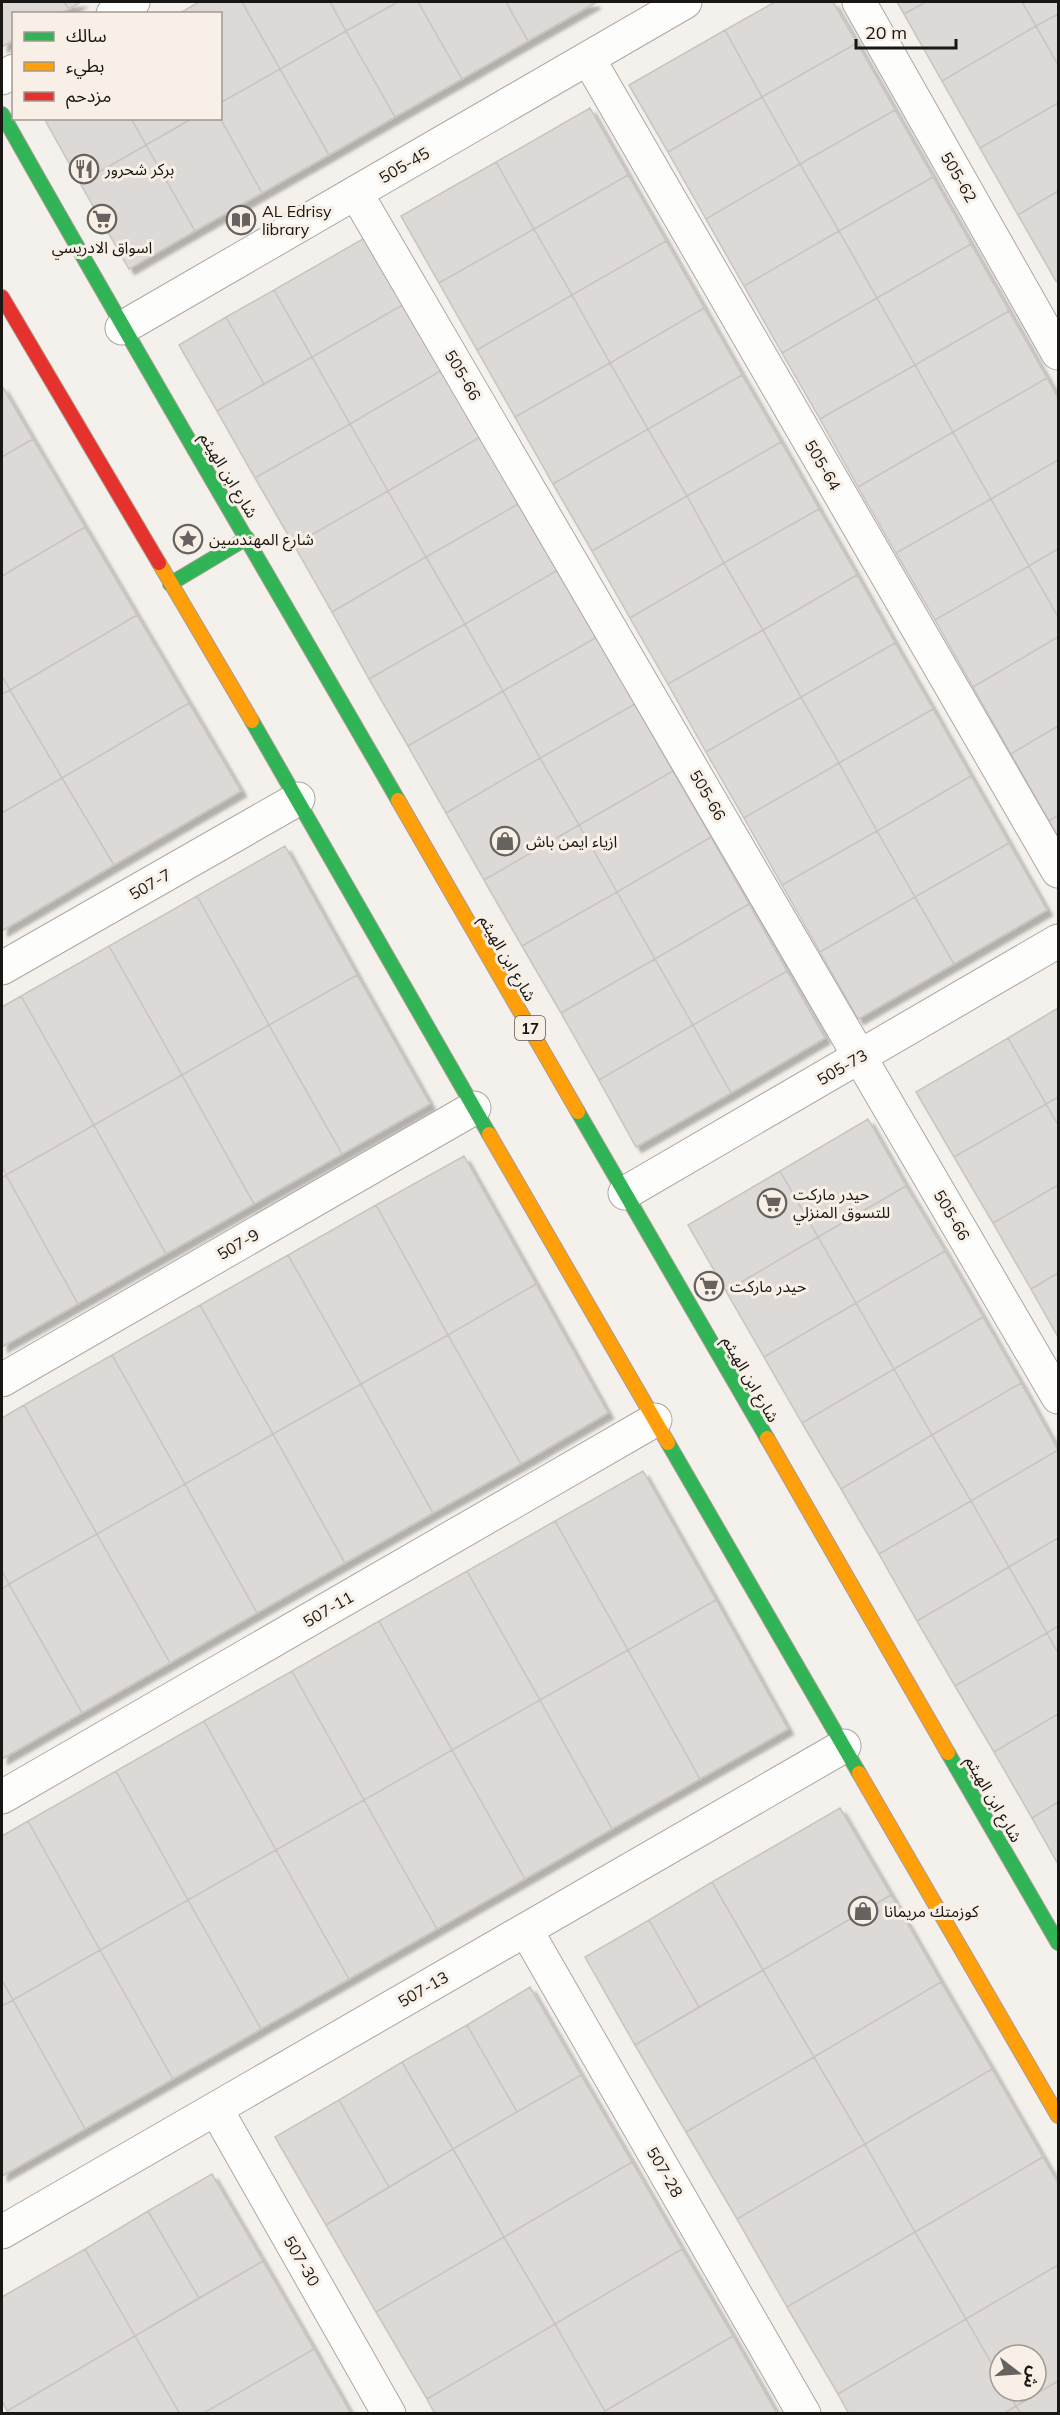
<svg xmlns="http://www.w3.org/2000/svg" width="1060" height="2415" font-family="Mulish,'Noto Sans Arabic',sans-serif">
  <defs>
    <filter id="shadow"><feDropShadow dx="5.5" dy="5.5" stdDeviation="1.5" flood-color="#0004"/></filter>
  </defs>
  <rect width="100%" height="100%" fill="#f4f0eb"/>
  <path fill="#ddd9d6" stroke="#c8c4c2" stroke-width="1.5" filter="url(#shadow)" d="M2 2H64L69 9 60 14H14V40L2 47Z
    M64 2H81L69 9Z
    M199 2H242L280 69 220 103V14H178Z
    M242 2H330L346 31 280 69Z
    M330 2H398L346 31Z
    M398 2H418L462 79 395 117 346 31Z
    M418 2H506L528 41 462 79Z
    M506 2H594L595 3 528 41Z
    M775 2H833L857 43 762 97 725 30Z
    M897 2H926L904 14Z
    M926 2H1022L1036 26 942 81 904 14Z
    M1022 2H1058V14L1036 26Z
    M1058 14V65L1036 26Z
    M1036 26 1058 65V103L980 148 942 81Z
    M725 30 762 97 668 152 629 85Z
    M346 31 395 117 329 155 280 69Z
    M857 43 895 110 800 164 762 97Z
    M280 69 329 155 262 193 220 118V103Z
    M762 97 800 164 706 219 668 152Z
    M1058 103V191L1018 215 980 148Z
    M590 108 628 175 534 229 496 162Z
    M895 110 933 177 839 231 800 164Z
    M44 118H131L146 145 80 183Z
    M131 118H193L146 145Z
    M193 118H220L262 193 195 231 146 145Z
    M146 145 195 231 129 269 80 183Z
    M496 162 534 229 439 283 401 216Z
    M800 164 839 231 744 286 706 219Z
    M628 175 666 241 572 295 534 229Z
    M933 177 971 244 877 298 839 231Z
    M1058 191V280L1056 281 1018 215Z
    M534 229 572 295 477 350 439 283Z
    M839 231 877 298 782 353 744 286Z
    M368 236 406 303 312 357 274 290Z
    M666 241 704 308 610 363 572 295Z
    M971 244 1009 311 915 365 877 298Z
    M274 290 312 357 264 384 226 317Z
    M572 295 610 363 515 417 477 350Z
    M877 298 915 365 820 419 782 353Z
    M406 303 444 369 350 424 312 357Z
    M704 308 742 375 648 429 610 363Z
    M1009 311 1047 378 953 432 915 365Z
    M226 317 264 384 217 411 179 345Z
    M312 357 350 424 255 478 217 411Z
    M610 363 648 429 553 484 515 417Z
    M915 365 953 432 858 487 820 419Z
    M444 369 482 436 388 491 350 424Z
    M742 375 781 442 687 496 648 429Z
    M1047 378 1058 398V460L991 499 953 432Z
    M2 386 33 439 2 457Z
    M350 424 388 491 294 545 255 478Z
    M648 429 687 496 592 551 553 484Z
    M953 432 991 499 896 553 858 487Z
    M482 436 520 503 426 557 388 491Z
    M33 439 85 527 2 576V457Z
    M781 442 819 509 724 563 687 496Z
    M1058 460V549L1029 566 991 499Z
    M388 491 426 557 332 612 294 545Z
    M687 496 724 563 630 618 592 551Z
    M991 499 1029 566 935 620 896 553Z
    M520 503 558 570 465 624 426 557Z
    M819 509 857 575 763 630 724 563Z
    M85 527 137 615 10 690 2 676V576Z
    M1058 549V617L1029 566Z
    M426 557 465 624 369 679 332 612Z
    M724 563 763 630 668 684 630 618Z
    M1029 566 1058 617V637L973 687 935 620Z
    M558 570 597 637 503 691 465 624Z
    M857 575 895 643 801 697 763 630Z
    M137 615 189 703 62 778 10 690Z
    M465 624 503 691 408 746 369 679Z
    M763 630 801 697 706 752 668 684Z
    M597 637 635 704 540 758 503 691Z
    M1058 637V726L1011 754 973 687Z
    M895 643 933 709 839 763 801 697Z
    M2 676 10 690 2 694Z
    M10 690 62 778 2 813V694Z
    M503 691 540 758 446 813 408 746Z
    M801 697 839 763 744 818 706 752Z
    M189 703 241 791 114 865 62 778Z
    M635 704 673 771 579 825 540 758Z
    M933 709 971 776 877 831 839 763Z
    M1058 726V815L1049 821 1011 754Z
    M540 758 579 825 484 880 446 813Z
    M839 763 877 831 782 885 744 818Z
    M673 771 711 837 617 892 579 825Z
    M971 776 1009 843 915 897 877 831Z
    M62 778 114 865 2 931V813Z
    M1058 815V837L1049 821Z
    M579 825 617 892 522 946 484 880Z
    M877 831 915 897 820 952 782 885Z
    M711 837 749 904 655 959 617 892Z
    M1009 843 1047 910 954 964 915 897Z
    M285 846 357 975 269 1025 197 896Z
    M617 892 655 959 561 1013 522 946Z
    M197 896 269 1025 182 1075 109 946Z
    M915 897 954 964 858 1019 820 952Z
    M749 904 787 971 693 1025 655 959Z
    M109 946 182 1075 94 1125 21 996Z
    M655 959 693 1025 599 1080 561 1013Z
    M787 971 825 1038 731 1093 693 1025Z
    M357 975 430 1104 342 1154 269 1025Z
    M21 996 94 1125 6 1175 2 1167V1007Z
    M1058 1008V1097L1046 1104 1008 1038Z
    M269 1025 342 1154 254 1204 182 1075Z
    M693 1025 731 1093 636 1147 599 1080Z
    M1008 1038 1046 1104 954 1157 916 1092Z
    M182 1075 254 1204 166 1254 94 1125Z
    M1058 1097V1125L1046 1104Z
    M1046 1104 1058 1125V1185L993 1223 954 1157Z
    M868 1119 906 1186 818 1237 780 1171Z
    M94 1125 166 1254 78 1304 6 1175Z
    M464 1156 536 1284 448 1335 376 1205Z
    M780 1171 818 1237 726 1291 688 1225Z
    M6 1175 78 1304 2 1347V1177Z
    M1058 1185V1273L1031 1289 993 1223Z
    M906 1186 945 1251 856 1303 818 1237Z
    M376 1205 448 1335 361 1384 288 1255Z
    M818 1237 856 1303 764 1357 726 1291Z
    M945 1251 983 1317 894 1369 856 1303Z
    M288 1255 361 1384 273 1434 200 1305Z
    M1058 1273V1337L1031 1289Z
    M536 1284 608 1413 521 1464 448 1335Z
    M856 1303 894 1369 802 1423 764 1357Z
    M200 1305 273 1434 185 1484 112 1355Z
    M983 1317 1021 1383 932 1435 894 1369Z
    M448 1335 521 1464 433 1513 361 1384Z
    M112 1355 185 1484 97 1534 24 1405Z
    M894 1369 932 1435 841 1489 802 1423Z
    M1021 1383 1058 1450 971 1501 932 1435Z
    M361 1384 433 1513 345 1563 273 1434Z
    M24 1405 97 1534 9 1584 2 1571V1418Z
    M273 1434 345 1563 257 1613 185 1484Z
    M932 1435 971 1501 879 1554 841 1489Z
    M1058 1450V1538L1009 1567 971 1501Z
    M643 1471 716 1600 628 1650 555 1521Z
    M185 1484 257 1613 170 1663 97 1534Z
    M971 1501 1009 1567 917 1621 879 1554Z
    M555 1521 628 1650 540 1700 467 1571Z
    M97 1534 170 1663 82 1713 9 1584Z
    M1058 1538V1626L1047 1633 1009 1567Z
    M1009 1567 1047 1633 955 1686 917 1621Z
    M2 1571 9 1584 2 1589Z
    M467 1571 540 1700 452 1750 379 1621Z
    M9 1584 82 1713 2 1759V1589Z
    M716 1600 788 1729 700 1779 628 1650Z
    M379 1621 452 1750 364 1800 292 1671Z
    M1058 1626V1653L1047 1633Z
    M1047 1633 1058 1653V1714L994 1752 955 1686Z
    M628 1650 700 1779 612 1829 540 1700Z
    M292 1671 364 1800 276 1850 204 1721Z
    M540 1700 612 1829 525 1879 452 1750Z
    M1058 1714V1802L1032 1818 994 1752Z
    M204 1721 276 1850 188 1900 116 1771Z
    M452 1750 525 1879 437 1929 364 1800Z
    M116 1771 188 1900 100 1950 28 1821Z
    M364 1800 437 1929 349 1979 276 1850Z
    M1058 1802V1864L1032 1818Z
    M840 1808 891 1895 763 1970 712 1882Z
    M28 1821 100 1950 13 2000 2 1980V1836Z
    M276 1850 349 1979 261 2029 188 1900Z
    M712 1882 763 1970 699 2007 649 1920Z
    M891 1895 941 1982 814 2057 763 1970Z
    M188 1900 261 2029 173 2079 100 1950Z
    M649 1920 699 2007 635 2045 585 1957Z
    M100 1950 173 2079 85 2129 13 2000Z
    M763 1970 814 2057 686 2132 635 2045Z
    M2 1980 13 2000 2 2006Z
    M941 1982 992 2069 865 2144 814 2057Z
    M530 1987 581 2075 517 2112 467 2025Z
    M13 2000 85 2129 2 2176V2006Z
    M467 2025 517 2112 453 2149 402 2062Z
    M814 2057 865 2144 737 2219 686 2132Z
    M402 2062 453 2149 389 2187 339 2100Z
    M992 2069 1043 2157 915 2232 865 2144Z
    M581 2075 632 2162 504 2237 453 2149Z
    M339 2100 389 2187 326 2225 275 2137Z
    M865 2144 915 2232 787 2307 737 2219Z
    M453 2149 504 2237 376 2312 326 2225Z
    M1043 2157 1058 2183V2265L966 2319 915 2232Z
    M632 2162 682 2249 555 2324 504 2237Z
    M212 2174 263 2261 199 2298 148 2211Z
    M148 2211 199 2298 135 2336 85 2249Z
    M915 2232 966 2319 838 2394 787 2307Z
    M504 2237 555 2324 427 2399 376 2312Z
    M85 2249 135 2336 7 2411 2 2401V2297Z
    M682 2249 733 2336 605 2411 555 2324Z
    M263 2261 314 2349 202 2414H180L135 2336Z
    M1058 2265V2381L1016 2406 1008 2391H1036V2355H1000V2378L966 2319Z
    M966 2319 1000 2378V2391H1008L1016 2406 1003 2414H849L838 2394Z
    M555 2324 605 2411 602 2414H435L427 2399Z
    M135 2336 180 2414H9L7 2411Z
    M733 2336 777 2414H606L605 2411Z
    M314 2349 351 2414H202Z
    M1058 2381V2414H1021L1016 2406Z
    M1016 2406 1021 2414H1003Z"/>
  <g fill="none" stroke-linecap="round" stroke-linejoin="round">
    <g stroke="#aba8a4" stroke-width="35">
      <path id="street" d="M859 2 1058 353
        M113 14 133 2
        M588 58 1058 871
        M2 78 14 71
        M356 193 1058 1397
        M122 328 685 2
        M2 968 298 799
        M625 1193 1058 941
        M2 1380 474 1108
        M2 1797 655 1420
        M526 1930 804 2414
        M216 2109 389 2414
        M2 2232 844 1746"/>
    </g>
    <g stroke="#a89c92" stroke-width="16">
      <path id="fast" d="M2 114C131 344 266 571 398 800
        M170 584 247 538
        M252 721 489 1134
        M578 1112 767 1438
        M668 1443 859 1773
        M948 1753 1058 1943"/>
    </g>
    <g stroke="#a89c92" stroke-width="16">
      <path id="slow" d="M159 563 252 721
        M398 800 578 1112
        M489 1134 668 1443
        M767 1438 948 1753
        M859 1773 1058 2116"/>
    </g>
    <g stroke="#a89c92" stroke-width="16">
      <path id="jam" d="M2 297 159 563"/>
    </g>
    <use href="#street" stroke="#fdfdfc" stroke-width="33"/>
    <use href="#fast" stroke="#30b455" stroke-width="14"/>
    <use href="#slow" stroke="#ff9f0a" stroke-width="14"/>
    <use href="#jam" stroke="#e5322d" stroke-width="14"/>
  </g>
  <defs>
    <g id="restaurant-ring" transform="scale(1.5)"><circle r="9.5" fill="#f8f0e7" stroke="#66625f" stroke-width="1.5"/><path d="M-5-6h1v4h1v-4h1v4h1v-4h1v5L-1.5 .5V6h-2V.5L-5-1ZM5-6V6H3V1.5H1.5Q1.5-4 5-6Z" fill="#66625f"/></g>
    <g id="supermarket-ring" transform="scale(1.5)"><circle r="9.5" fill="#f8f0e7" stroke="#66625f" stroke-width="1.5"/><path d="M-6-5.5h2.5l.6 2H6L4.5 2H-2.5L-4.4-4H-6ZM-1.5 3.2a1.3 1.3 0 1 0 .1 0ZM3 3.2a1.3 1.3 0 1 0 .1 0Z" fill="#66625f"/></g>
    <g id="library-ring" transform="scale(1.5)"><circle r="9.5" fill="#f8f0e7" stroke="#66625f" stroke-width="1.5"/><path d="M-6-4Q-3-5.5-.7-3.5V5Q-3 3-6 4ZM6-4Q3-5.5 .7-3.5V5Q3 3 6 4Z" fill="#66625f"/></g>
    <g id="sight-ring" transform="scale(1.5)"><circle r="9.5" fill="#f8f0e7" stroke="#66625f" stroke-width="1.5"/><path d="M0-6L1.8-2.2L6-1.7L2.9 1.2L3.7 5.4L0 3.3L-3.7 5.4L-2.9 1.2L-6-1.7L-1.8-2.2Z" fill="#66625f"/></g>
    <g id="shop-ring" transform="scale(1.5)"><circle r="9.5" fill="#f8f0e7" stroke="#66625f" stroke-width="1.5"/><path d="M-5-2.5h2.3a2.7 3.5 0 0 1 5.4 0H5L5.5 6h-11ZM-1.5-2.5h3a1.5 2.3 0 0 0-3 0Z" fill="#66625f"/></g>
  </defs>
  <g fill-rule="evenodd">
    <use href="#restaurant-ring" x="84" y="169"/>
    <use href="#supermarket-ring" x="102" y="219"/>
    <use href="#library-ring" x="241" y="220"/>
    <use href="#sight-ring" x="188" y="539"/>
    <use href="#shop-ring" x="505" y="841"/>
    <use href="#supermarket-ring" x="772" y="1203"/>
    <use href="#supermarket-ring" x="709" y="1286"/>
    <use href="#shop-ring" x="863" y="1911"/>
  </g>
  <g text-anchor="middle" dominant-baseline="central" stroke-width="6" stroke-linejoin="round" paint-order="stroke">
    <rect fill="#f8f0e7" stroke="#5c5753" stroke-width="1.5" x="515" y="1016" width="30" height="24" rx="4.5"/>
    <g font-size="15" font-weight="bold" fill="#191613">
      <text x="530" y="1028">17</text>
    </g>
    <g font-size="16" fill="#191613" stroke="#f8f0e7">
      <text transform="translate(404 165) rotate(-30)">505-45</text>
      <text transform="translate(959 177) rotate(60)">505-62</text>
      <text transform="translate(463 375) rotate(60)">505-66</text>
      <text transform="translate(823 465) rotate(60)">505-64</text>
      <text transform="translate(229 475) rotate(59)">شارع ابن الهيثم</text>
      <text transform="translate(708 795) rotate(60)">505-66</text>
      <text transform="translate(150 884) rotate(-30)">507-7</text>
      <text transform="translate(508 958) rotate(60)">شارع ابن الهيثم</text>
      <text transform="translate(842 1067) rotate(-30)">505-73</text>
      <text transform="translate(952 1215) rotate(60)">505-66</text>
      <text transform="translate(238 1244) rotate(-30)">507-9</text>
      <text transform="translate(751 1379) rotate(60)">شارع ابن الهيثم</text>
      <text transform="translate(328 1609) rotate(-30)">507-11</text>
      <text transform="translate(994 1799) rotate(60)">شارع ابن الهيثم</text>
      <text transform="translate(423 1989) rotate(-30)">507-13</text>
      <text transform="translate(665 2172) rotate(60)">507-28</text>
      <text transform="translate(302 2261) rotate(60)">507-30</text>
    </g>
    <g font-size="16" fill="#191613" stroke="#f8f0e7" text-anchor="start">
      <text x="105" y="169">بركر شحرور</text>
      <text x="262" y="211">AL Edrisy<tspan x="262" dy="18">library</tspan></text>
      <text x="102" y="247" text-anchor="middle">اسواق الادريسي</text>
      <text x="209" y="539">شارع المهندسين</text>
      <text x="526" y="841">ازياء ايمن باش</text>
      <text x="793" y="1194">حيدر ماركت<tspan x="793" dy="18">للتسوق المنزلي</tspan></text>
      <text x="730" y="1286">حيدر ماركت</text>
      <text x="884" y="1911">كوزمتك مريمانا</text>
    </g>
  </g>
  <rect width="1060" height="2415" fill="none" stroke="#191613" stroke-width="6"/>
  <rect x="12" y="12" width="210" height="108" fill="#f8f0e7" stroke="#9f9992" stroke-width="1.5"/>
  <rect x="24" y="32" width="30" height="9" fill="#30b455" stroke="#9f9992" stroke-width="1.5"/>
  <text x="66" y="42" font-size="18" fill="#191613">سالك</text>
  <rect x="24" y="62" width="30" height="9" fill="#ff9f0a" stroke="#9f9992" stroke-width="1.5"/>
  <text x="66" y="72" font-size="18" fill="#191613">بطيء</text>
  <rect x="24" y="92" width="30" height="9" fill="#e5322d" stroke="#9f9992" stroke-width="1.5"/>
  <text x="66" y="102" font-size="18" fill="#191613">مزدحم</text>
  <g transform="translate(1018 2373) rotate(107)"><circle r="28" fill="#f8f0e7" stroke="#9f9992" stroke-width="1.5"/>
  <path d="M0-4.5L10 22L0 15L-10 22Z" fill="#66625f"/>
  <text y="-9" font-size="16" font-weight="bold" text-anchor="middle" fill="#191613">ش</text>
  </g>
  <path d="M856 39v9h100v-9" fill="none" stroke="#191613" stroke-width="3"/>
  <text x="865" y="39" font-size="18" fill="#191613" stroke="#f8f0e7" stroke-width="4.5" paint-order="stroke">20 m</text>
</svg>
